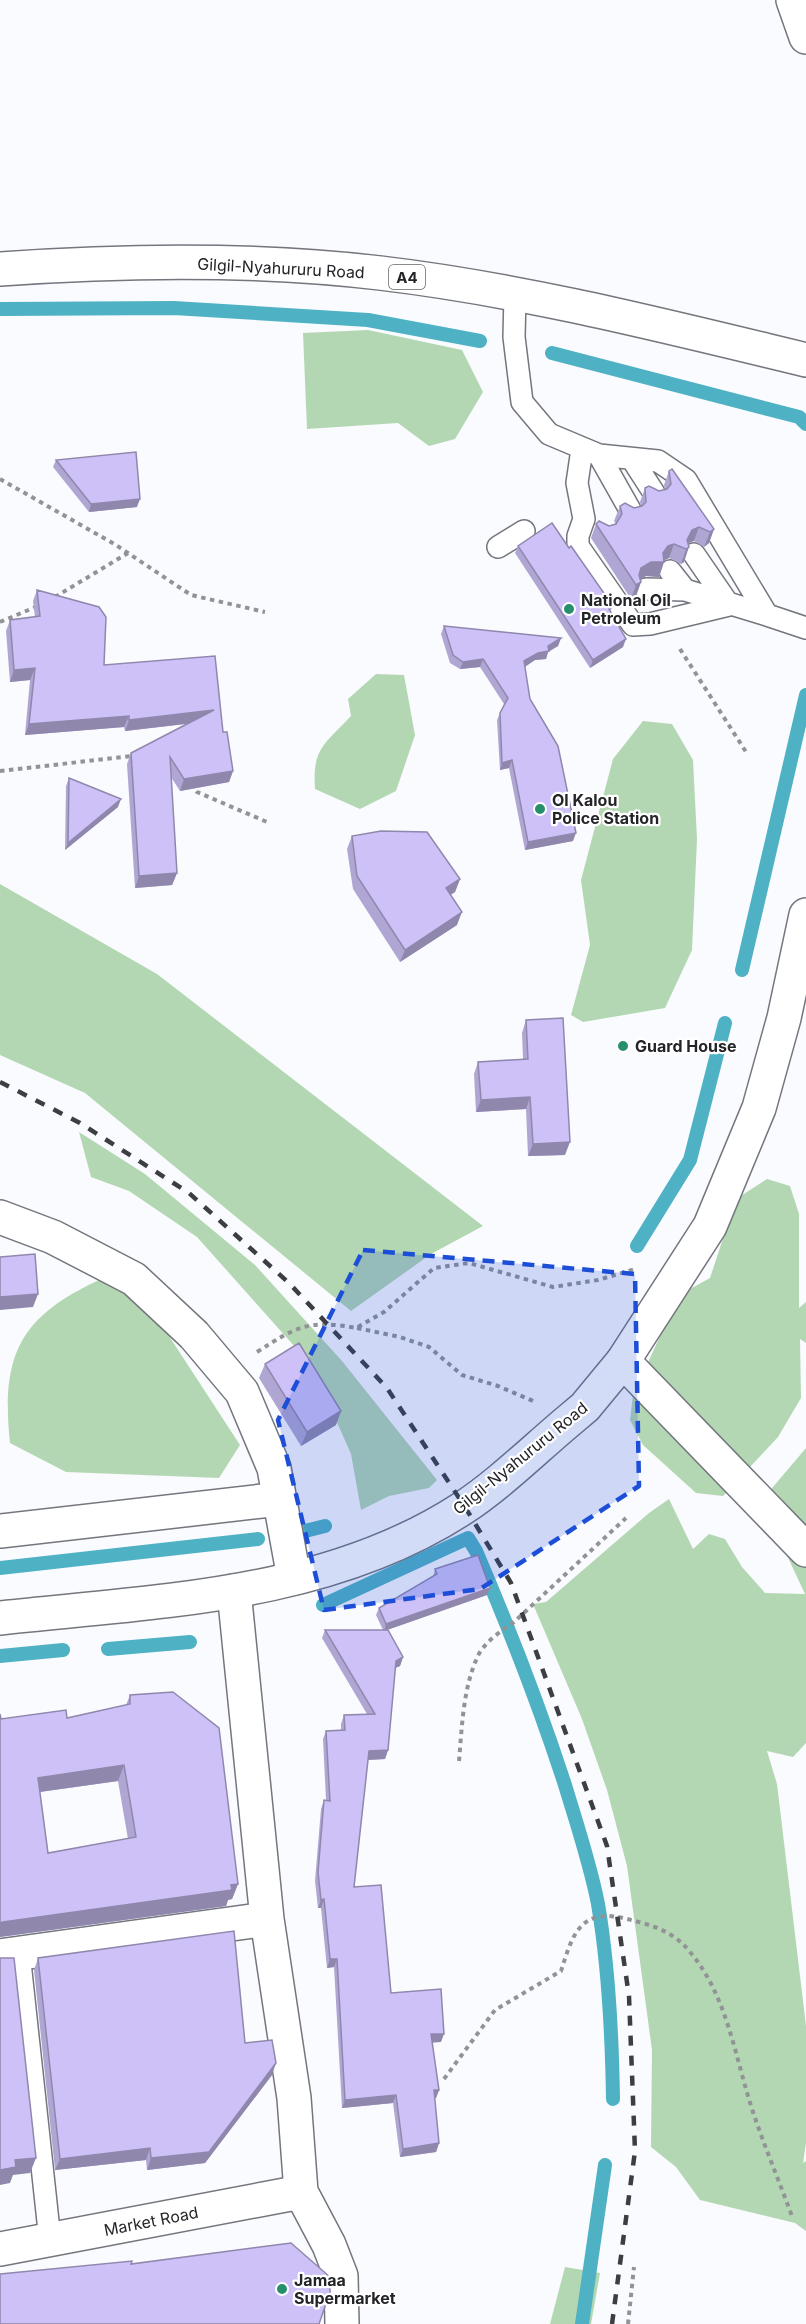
<svg xmlns="http://www.w3.org/2000/svg" width="806" height="2324" font-family="Inter,sans-serif">
  <rect width="100%" height="100%" fill="#fafbfe"/>
  <path fill="#b3d7b3" d="M368 330 462 350 483 392 455 439 429 446 398 423 307 429 303 333Z
    M376 674 404 675 415 735 396 791 360 809 315 789C312 748 325 744 351 716L348 699Z
    M643 721 672 724 693 760 697 839 692 950 665 1008 583 1022 571 1015 590 945 581 880 613 759Z
    M0 884 157 974 483 1226 431 1254 351 1311 85 1093 0 1055Z
    M79 1132 145 1174 255 1265 342 1361 437 1480 429 1488 389 1496 361 1510 351 1454 312 1366 197 1237 129 1191 91 1177Z
    M767 1179 790 1186 799 1214V1308L806 1302V1343L800 1339 801 1398 778 1437 723 1496 696 1493 643 1445 630 1420 633 1395 679 1295 710 1278 736 1199Z
    M101 1279 154 1313 240 1445 219 1478 66 1472 10 1443C0 1350 24 1315 101 1279Z
    M806 1448V1743L793 1757 767 1751 777 1784 806 2026V2143L803 2163 806 2161V2231L795 2223 700 2200 676 2167 651 2147 652 2050 627 1866 607 1790 582 1719 533 1604 546 1602 649 1513 669 1499 693 1549 709 1534 725 1539 742 1567 765 1593 805 1594 783 1547 767 1494Z
    M565 2267 600 2273 591 2324H550Z"/>
  <g fill="none" stroke-linecap="round" stroke-linejoin="round">
    <path stroke="#4fb2c4" stroke-width="14" d="M0 309 174 308 368 320 480 341
      M552 353 799 417 806 424
      M742 970 806 695
      M637 1246 690 1160 725 1023
      M305 1531 325 1526
      M0 1568 258 1539
      M323 1605 468 1538 476 1551C509 1628 539 1705 565 1785 577 1825 590 1863 598 1904 609 1969 612 2034 613 2099
      M108 1649 190 1642
      M0 1656 63 1650
      M582 2324 605 2165"/>
    <g stroke="#74767e" stroke-width="24">
      <path id="lane" d="M515 295 514 337 522 402 549 434 599 455 658 461 686 480 767 615 806 628
        M582 449 577 483 584 519 578 536V546L633 625 650 624 729 605 694 554
        M599 455 630 510
        M632 459 654 493
        M498 547 524 531
        M670 571 685 590 767 615
        M646 589 685 590
        M19 1953 50 2240"/>
    </g>
    <g stroke="#74767e" stroke-width="36">
      <path id="street" d="M793 0 806 37
        M0 1217 53 1237 134 1279 194 1335 242 1392 274 1468 294 1578
        M623 1361 806 1550
        M0 1531 280 1499
        M234 1591 267 1919 294 2098 301 2192 329 2245 341 2276 342 2324
        M0 1956 267 1919
        M0 2249 301 2192"/>
    </g>
    <g stroke="#74767e" stroke-width="36">
      <path id="secondary" d="M0 1618C157 1601 327 1597 463 1508 501 1483 537 1447 572 1418L585 1407 623 1361 710 1226 759 1108 784 1018 806 915"/>
    </g>
    <g stroke="#74767e" stroke-width="36">
      <path id="highway" d="M0 269C126 260 254 258 380 273 524 290 665 326 806 360"/>
    </g>
    <path stroke="#929396" stroke-width="4" stroke-dasharray="4.5 4.5" stroke-linecap="butt" d="M0 479 116 545 191 595 265 612
      M55 597 128 553
      M0 622 38 606
      M680 649 748 755
      M0 771 132 756
      M191 784 197 792 267 822
      M357 1328 400 1337 429 1347 462 1375 498 1386 533 1401
      M257 1352C296 1327 308 1319 356 1328L384 1312 434 1268 469 1263 553 1287 598 1280 635 1269
      M459 1761C462 1727 463 1689 477 1658 483 1643 502 1630 514 1622L626 1518
      M444 2079 495 2010 561 1971C572 1937 579 1908 623 1918 648 1924 673 1930 690 1952 728 1997 735 2058 753 2112 765 2148 780 2183 793 2219
      M628 2324 634 2267"/>
    <use href="#lane" stroke="#fff" stroke-width="21"/>
    <use href="#street" stroke="#fff" stroke-width="33"/>
    <use href="#secondary" stroke="#fff" stroke-width="33"/>
    <use href="#highway" stroke="#fff" stroke-width="33"/>
    <path stroke="#3d3e41" stroke-width="4.5" stroke-dasharray="10 10" stroke-linecap="butt" d="M0 1082 80 1123 189 1193 289 1283 387 1388 465 1507 511 1583 607 1846 629 1996 635 2151 612 2324"/>
  </g>
  <path fill="#b0a6d4" fill-rule="evenodd" d="M56 460 137 507 89 512 53 467Z
    M669 471 714 529 709 543 704 547 694 541 688 543 684 562 681 564 669 558 664 560V562L659 577 646 576 640 579 641 582 636 596 631 599 591 538 596 524 609 526 616 524 614 521 620 506 634 508 641 507 640 502 645 488 659 491 665 490 664 485Z
    M518 546 569 548 613 606 610 612 623 647 590 668 515 553Z
    M37 590 104 665 223 732 233 771 229 782 180 791 171 777 177 873 172 885 135 888 127 764 131 753 186 724 125 731 124 727 25 735 30 680 10 682 6 631 10 620 35 617 33 601Z
    M444 626 561 638 558 646 548 652 546 659 535 660 525 667 530 699 573 841 525 850 509 768 500 770 497 720 504 704 480 667 460 669 450 663 441 634Z
    M69 778 118 807 65 850 66 786Z
    M352 836 460 879 455 892 450 895 457 925 400 962 353 889 347 849Z
    M526 1020 565 1155 528 1156 526 1109 476 1112 474 1074 478 1062 523 1059 522 1033Z
    M265 1364 336 1425 301 1446 259 1378Z
    M435 1569 487 1595 387 1630 403 1657 400 1666 395 1668 388 1750 385 1759 368 1760 354 1887 391 1993 441 2042H432L439 2090 436 2098H434L439 2143 436 2152 400 2157 393 2103 342 2108 334 1967 327 1968 321 1908H318L315 1881 321 1809 324 1800H326L323 1739 326 1731 341 1730V1724L344 1715 367 1714 322 1638 325 1630H383L376 1615 379 1608 433 1577Z
    M130 1695 238 1884 232 1899 228 1900 226 1906 0 1937 1 1719 67 1718 126 1705ZM118 1781 128 1839 48 1853 40 1792Z
    M38 1958 245 2043 272 2075 205 2163 147 2170 146 2160 55 2170 34 1970Z"/>
  <path fill="#9087ad" d="M140 499 137 507 89 512 91 504Z
    M699 527 694 541 686 544 687 540 692 530Z
    M714 529 709 543 704 547 710 532Z
    M674 544 669 558 663 561 664 562 659 577 646 576 635 582 641 568 663 553 668 546Z
    M689 547 684 562 681 564 686 549Z
    M641 582 636 596 631 599 636 585Z
    M561 638 558 646 548 652 546 659 535 660 521 669 524 661Z
    M626 639 623 647 590 668 593 660Z
    M483 659 480 667 460 669 463 662Z
    M35 668 30 680 10 682 14 670Z
    M214 710 210 721 125 731 129 720Z
    M129 716 124 727 25 735 29 724Z
    M512 760 509 768 500 770 502 763Z
    M233 771 229 782 180 791 184 779Z
    M121 799 118 807 65 850 68 843Z
    M576 833 573 841 525 850 528 842Z
    M177 873 172 885 135 888 139 876Z
    M460 879 455 892 441 901 446 888Z
    M462 912 457 925 400 962 405 950Z
    M530 1097 526 1109 476 1112 481 1100Z
    M570 1142 565 1155 528 1156 533 1144Z
    M38 1294 33 1307 0 1310V1297Z
    M341 1411 336 1425 301 1446 307 1432Z
    M490 1588 487 1595 384 1631 386 1624Z
    M403 1657 400 1666 393 1669 396 1661Z
    M388 1750 385 1759 366 1760 369 1751Z
    M124 1765 118 1781 32 1793 38 1778Z
    M238 1884 232 1899 228 1900 226 1906 0 1937V1923L3 1922Z
    M324 1899 321 1908H318L321 1900Z
    M330 1959H337L334 1967 327 1968Z
    M431 2034H444L441 2042 428 2043Z
    M276 2063 272 2075 205 2163 147 2170 151 2158Z
    M434 2090H439L436 2098 430 2099Z
    M396 2095 393 2103 342 2108 345 2100Z
    M439 2143 436 2152 400 2157 403 2149Z
    M150 2148 146 2160 55 2170 60 2159Z
    M36 2158 30 2173 13 2175 10 2183 0 2185V2170L15 2160Z"/>
  <path fill="#cdc1f7" stroke="#9087ad" stroke-width="1.5" fill-rule="evenodd" d="M136 452 140 499 91 504 56 460Z
    M672 469 714 529 710 532 699 527 692 530 687 540 689 547 686 549 674 544 668 546 663 553 664 562H651L641 568 639 575 641 582 636 585 596 524 599 521 609 526 616 524 622 514 620 506 625 503 634 508 642 506 646 502 645 488 649 486 659 491 667 489 671 484 669 471Z
    M552 523 569 548 571 546 613 606 609 609 626 639 593 660 518 546Z
    M37 590 99 607 106 617 104 665 215 656 223 732H227L233 771 184 779 170 757 177 873 139 876 131 753 214 710 129 720V716L29 724 35 668 14 670 10 620 40 616Z
    M444 626 561 638 548 646 549 651 538 653 524 661 530 699 558 746 576 833 528 842 512 760 502 763 500 713 508 698 483 659 463 662 453 655Z
    M69 778 121 799 68 843Z
    M381 831 427 832 460 879 446 888 462 912 405 950 357 876 352 836Z
    M563 1018 570 1142 533 1144 530 1097 481 1100 478 1062 528 1059 526 1020Z
    M35 1254 38 1294 0 1297V1257Z
    M299 1343 341 1411 307 1432 265 1364Z
    M478 1555 490 1588 386 1624 379 1608 437 1574 435 1569Z
    M325 1630H388L403 1657 396 1661 388 1750 369 1751 354 1887 381 1885 391 1993 441 1989 444 2034H431L439 2090H434L439 2143 403 2149 396 2095 345 2100 337 1959H330L324 1899 321 1900 318 1872 324 1800 330 1801 326 1731 345 1730 344 1715 375 1714Z
    M173 1692 219 1728 238 1884 231 1885 232 1890 3 1922 0 1923V1714L1 1719 66 1710 67 1718 130 1704V1695ZM124 1765 136 1837 48 1853 38 1778Z
    M234 1931 245 2043 272 2040 276 2063 209 2152 151 2158 150 2148 60 2159 38 1958Z
    M0 1958H14L36 2158 15 2160 16 2167 0 2170Z
    M291 2243 330 2277V2292L319 2324H0V2274L132 2261 131 2264Z"/>
  <path fill="#1d4ed8" fill-opacity="0.2" stroke="#1d4ed8" stroke-width="4.5" stroke-dasharray="12 8" stroke-linejoin="round" d="M363 1250 635 1274 639 1486 480 1589 324 1610 278 1420Z"/>
  <g fill="#278f6c" stroke="#fff" stroke-width="2">
    <circle cx="569" cy="609" r="6"/>
    <circle cx="540" cy="809" r="6"/>
    <circle cx="623" cy="1046" r="6"/>
    <circle cx="282" cy="2289" r="6"/>
  </g>
  <g text-anchor="middle" dominant-baseline="central" stroke-width="4.5" stroke-linejoin="round" paint-order="stroke">
    <rect fill="#fff" stroke="#656668" stroke-width="1.5" x="389" y="265" width="36" height="24" rx="4.5"/>
    <g font-size="15" font-weight="bold" fill="#232427">
      <text x="407" y="277">A4</text>
    </g>
    <g font-size="16" fill="#232427" stroke="#fff">
      <text transform="translate(281 268) rotate(3)">Gilgil-Nyahururu Road</text>
      <text transform="translate(520 1458) rotate(-39)">Gilgil-Nyahururu Road</text>
      <text transform="translate(151 2221) rotate(-11)">Market Road</text>
    </g>
    <g font-size="16" font-weight="bold" fill="#232427" stroke="#fff" text-anchor="start">
      <text x="581" y="600">National Oil<tspan x="581" dy="18">Petroleum</tspan></text>
      <text x="552" y="800">Ol Kalou<tspan x="552" dy="18">Police Station</tspan></text>
      <text x="635" y="1046">Guard House</text>
      <text x="294" y="2280">Jamaa<tspan x="294" dy="18">Supermarket</tspan></text>
    </g>
  </g>
</svg>
